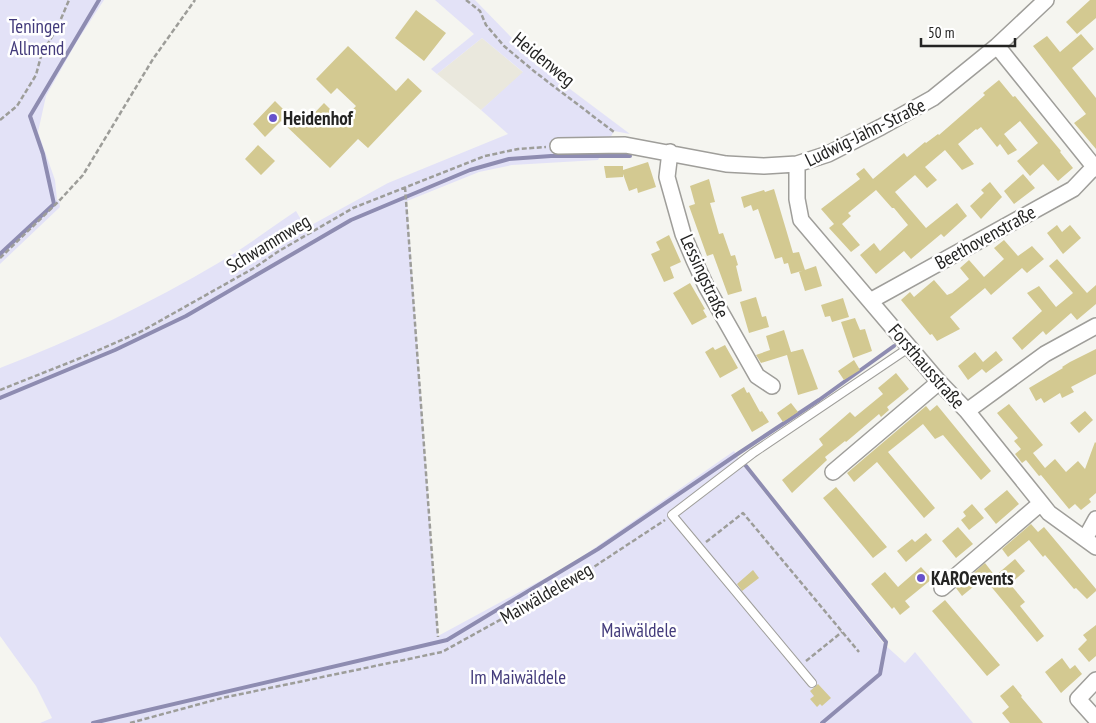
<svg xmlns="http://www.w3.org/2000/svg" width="1096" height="723" font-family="'PT Sans Narrow',sans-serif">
  <rect width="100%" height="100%" fill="#f5f5f0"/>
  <path fill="#eae8dd" d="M482 38 524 73 481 110 437 74Z"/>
  <path fill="#e3e2f7" d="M0 0H104L76 43 46 96 38 132 55 180 57 200 59 201 60 207 0 264Z
    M435 0H475L538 65 630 134 614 131 598 160 512 165 479 172 407 201 438 636 573 563 734 451 744 467 884 644 905 663 915 652 973 723H40L52 718 36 686 0 636V368C76 339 149 304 220 262 246 247 270 228 296 211L306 228 388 183 508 134 481 110 523 72 482 38 437 74 431 69 474 34Z"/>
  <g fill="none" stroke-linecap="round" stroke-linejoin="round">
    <path stroke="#8e8cb1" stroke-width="4" d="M0 254 54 204 43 154 30 116 99 0
      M0 398 115 350 186 316 351 220 470 170 509 159 551 156H630
      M746 466 886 642 880 674 822 723
      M93 723 447 640 598 549 739 453 819 400 894 346"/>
  </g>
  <path fill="#d3c991" d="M1090 0H1096V18L1077 34 1066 22Z
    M416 10 446 33 424 61 395 38Z
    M1081 34 1094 49 1072 68 1096 98V149L1074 123 1086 114 1033 46 1047 36 1060 52Z
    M348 46 396 91 408 78 422 91 368 148 358 139 330 168 281 121 265 137 253 124 275 101 301 127 324 103 342 121 356 106 337 88 331 94 316 79Z
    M999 80 1013 97 1015 96 1061 151 1060 152 1073 168 1058 181 1043 164 1030 176 1017 161 1038 143 1020 121 1004 134 1017 150 1008 155 1000 144 997 147 981 127 977 130 976 129 958 144 974 164 962 170 945 150 925 167 937 180 927 188 915 175 895 192 926 228 957 203 967 216 944 237 941 234 911 259 904 251 876 274 860 255 874 243 880 251 908 225 894 208H892L876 190 848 213 851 216 842 224 860 245 851 252 829 228 834 224 821 209 860 179 856 174 864 168 873 179 904 153 907 157 925 142 926 143 938 134 939 135 985 95 983 93Z
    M258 145 275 161 261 175 245 159Z
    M648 162 656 187 638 193 637 188 629 191 623 174V177L606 178 604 166H623V170Z
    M1023 174 1035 188 1014 204 1004 191Z
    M709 179 715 202 710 203 719 234 723 233 731 256 735 255 738 265 736 266 742 291 728 295 713 254 707 256 689 206 695 204 690 186Z
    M990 182 1002 197 981 219 970 206 984 193 981 190Z
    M774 189 793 253 799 252 805 270 791 274 788 263 784 264 782 257 775 259 758 209 753 211 751 205 744 208 741 197 764 190 765 192Z
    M1057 225 1062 232 1070 225 1081 238 1063 254 1047 233Z
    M669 235 681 262 670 267 674 278 664 282 651 254 660 250 656 242Z
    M1004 240 1018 256 1032 246 1044 259 1027 273 1022 268 991 295 985 288 950 317 960 329 937 341 932 334 930 335 901 300 910 292 914 297 934 280 947 295 952 293 969 279 960 268 969 260 984 277 1004 259 994 248Z
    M1057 259 1087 293 1096 285V304L1077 320 1071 313 1046 335 1043 331 1022 350 1012 338 1042 311 1027 293 1039 286 1056 307 1073 293 1049 266Z
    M816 266 822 286 805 291 799 272Z
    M690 283 705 309 703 310 707 317 692 325 673 293Z
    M756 297 762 317 766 316 769 327 749 333 740 302Z
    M843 298 849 317 832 322 830 316 825 317 821 305Z
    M855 318 860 330 865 329 872 351 853 358 841 322Z
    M784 330 791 352 803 349 818 389 798 395 787 355 761 363 756 355 770 350 766 336Z
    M725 345 738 368 720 378 705 352 713 347 715 350Z
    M1096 349V374L1071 387 1074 392 1062 398 1060 393 1044 403 1041 398 1036 401 1029 388 1063 368 1062 367 1070 362Z
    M996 351 1003 360 986 373 982 369 968 380 958 366 975 352 983 362Z
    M854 360 860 370 844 380 838 371Z
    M896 373 909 389 887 407 889 410 881 417 879 414 846 442 845 441 825 457 827 460 792 493 782 480 823 445 819 439 850 412 855 417 883 394 878 388Z
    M744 387 747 393 749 392 760 412 762 411 769 422 752 432 731 395Z
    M791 403 798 412 783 422 777 413Z
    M1009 404 1043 445 1033 453 1045 468 1055 459 1066 472 1078 461 1085 469 1095 442 1096 443V493L1089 499 1091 502 1081 510 1075 504 1069 509 1041 475 1039 476 1026 460 1022 463 1015 454 1021 449 1014 441 1018 438 997 413Z
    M937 405 991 471 981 480 943 435 935 439 923 424 888 452 935 508 924 518 877 462 854 482 847 473 926 406 930 411Z
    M1085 411 1093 420 1079 433 1070 423Z
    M836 487 887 547 873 558 823 498Z
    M1007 490 1019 504 996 524 984 509Z
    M972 504 984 518 969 530 961 520 966 516 963 512Z
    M1031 524 1038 532 1044 527 1096 589V591L1087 599 1076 588 1074 589 1045 555 1043 557 1029 540 1008 557 1002 549Z
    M958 527 973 544 956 558 942 541Z
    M926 533 932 540 906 562 897 551 912 539 915 542Z
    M1015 559 1025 571 1010 584 1025 602 1020 606 1044 636 1037 642 984 578 962 596 956 588 985 563 995 576Z
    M921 567 932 579 905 601 910 607 900 615 894 607 892 609 871 584 885 572 898 587Z
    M753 570 759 578 742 591 737 584Z
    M945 600 1000 665 987 676 932 611Z
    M1096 625V656L1089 662 1078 649 1087 640 1083 635Z
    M1062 658 1070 669 1075 665 1082 674 1061 693 1045 672Z
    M818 684 831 698 822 706 820 704 817 707 810 699 814 696 810 691Z
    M1013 685 1022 696 1021 697 1043 723H1010L1002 713 1009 707 1000 696Z"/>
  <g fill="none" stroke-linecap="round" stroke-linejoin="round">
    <g stroke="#9f9e9a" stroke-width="10">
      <path id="service" d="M812 683 672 515 753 453 910 347"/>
    </g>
    <g stroke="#9f9e9a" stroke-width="18">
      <path id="minor" d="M997 46 1096 169
        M558 146 625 145 726 164 764 166 797 164 828 154 881 127 933 98 997 46 1046 0
        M670 152 667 177 683 234 694 260 706 286 757 376 772 386
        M797 164V199L801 220 939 382 967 411 1041 503 1049 513 1096 547
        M870 301 1073 189 1094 167
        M967 411 1045 354 1096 326
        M833 472 939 382
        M1085 539 1096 519
        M942 588 1041 503
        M1096 680 1078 699 1096 719"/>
    </g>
    <path stroke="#9d9d99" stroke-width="2.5" stroke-dasharray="5 2.5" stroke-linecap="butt" d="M466 0 480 11 486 25 504 46 535 72 614 132
      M0 120 17 106 36 75 41 56 58 26 69 0
      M405 187 438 637
      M0 258 59 201 83 175 153 59 195 0
      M0 390 83 357 142 331 254 268 279 251 353 208 485 156 518 149 546 147
      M706 542 743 513 859 652
      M806 661 842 632
      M130 723 222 698 442 652 583 574 665 520"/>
    <use href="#service" stroke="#fff" stroke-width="8"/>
    <use href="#minor" stroke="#fff" stroke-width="15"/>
  </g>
  <g fill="#6752cb" stroke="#fff" stroke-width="2">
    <circle cx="273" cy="118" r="5"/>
    <circle cx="921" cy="578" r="5"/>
  </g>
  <g text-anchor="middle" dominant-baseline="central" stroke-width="5" stroke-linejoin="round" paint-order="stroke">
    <g font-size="19" fill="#433b7b" stroke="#fff">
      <text x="37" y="26">Teninger<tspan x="37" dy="22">Allmend</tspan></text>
      <text x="639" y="630">Maiwäldele</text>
      <text x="518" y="677">Im Maiwäldele</text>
    </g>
    <g font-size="19" fill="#242423" stroke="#fff">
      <text transform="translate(544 59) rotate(39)">Heidenweg</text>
      <text transform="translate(865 132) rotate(-26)">Ludwig-Jahn-Straße</text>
      <text transform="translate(985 237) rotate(-29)">Beethovenstraße</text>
      <text transform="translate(268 243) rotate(-31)">Schwammweg</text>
      <text transform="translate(705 276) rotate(65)">Lessingstraße</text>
      <text transform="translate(927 366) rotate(49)">Forsthausstraße</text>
      <text transform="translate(546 593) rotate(-30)">Maiwäldeleweg</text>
    </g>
    <g font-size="19" font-weight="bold" fill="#242423" stroke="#fff" text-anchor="start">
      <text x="283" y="118">Heidenhof</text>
      <text x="931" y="578">KAROevents</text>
    </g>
  </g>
  <path d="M921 38v8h94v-8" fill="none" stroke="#242423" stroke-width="2.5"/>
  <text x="928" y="38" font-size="15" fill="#242423" stroke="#ffffff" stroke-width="4" paint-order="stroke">50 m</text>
</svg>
